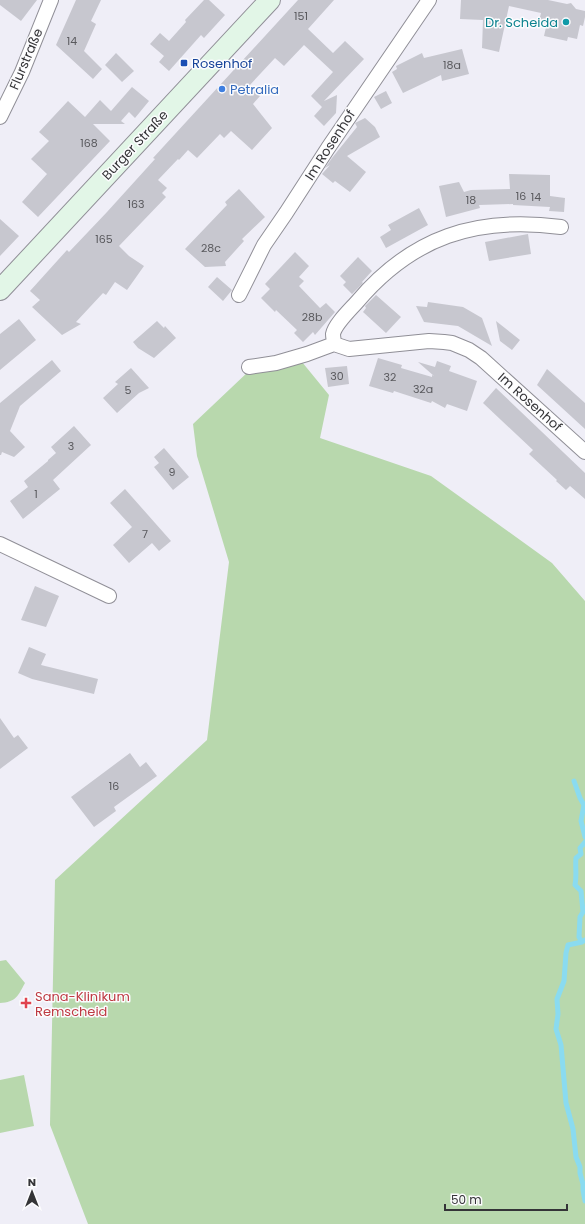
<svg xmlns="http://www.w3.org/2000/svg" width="585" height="1224" font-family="Poppins,sans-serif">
  <rect width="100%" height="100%" fill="#efeef7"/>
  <path fill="#b8d8ad" d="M302 362 329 395 320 438 431 476 552 563 585 601V1224H88L50 1125 55 880 207 740 229 562 197 456 193 424 250 370Z
    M6 960 25 983C18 996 16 1002 0 1003V961Z
    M24 1075 34 1126 0 1133V1080Z"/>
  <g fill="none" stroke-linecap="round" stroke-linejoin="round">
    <path stroke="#8adbf0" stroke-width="5" d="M574 781 580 798 584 805 581 821 585 837
      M585 940 582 942 568 945 566 953 564 981 557 999 558 1014 556 1029 561 1045 566 1103 573 1129 576 1157 580 1167V1173L583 1184V1190L585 1201
      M582 942 579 937 580 917 583 912 581 891 575 885C577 876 575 867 576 858L581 854 580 848 585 842"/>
  </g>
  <path fill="#c7c7cf" d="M0 0H37L21 21 0 5Z
    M76 0H101L91 21 96 24 84 51 102 69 93 79 56 45Z
    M204 0H209L225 15 204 38 201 35 169 71 159 62 164 56 150 44 160 33 169 41 186 22 185 20Z
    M298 0H334L308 29 333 53 345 41 364 59 324 101 337 95 336 113 324 126 314 116 322 107 311 96 333 72 304 45 284 66 275 58 249 86 260 96 253 104 272 128 252 150 231 131 224 138 220 134 197 158 188 150 179 160 178 159 158 180 167 188 162 193 166 197 119 246 129 256 144 266 127 290 115 282 106 295 103 293 76 322 81 324 62 335 32 307 40 300 30 291 67 250 69 252 107 212 155 159 153 158 164 146Z
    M461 0H548L567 4 571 3 576 9 585 11V17L583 26 580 25 577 39 568 37 567 41 544 36 547 23 539 21 541 13 509 6 499 52 482 48 483 20 460 19Z
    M462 49 469 74 442 81 441 75 403 93 392 72 397 69 396 66 422 53 424 58Z
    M116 53 134 71 122 82 105 65Z
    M132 87 149 101 135 118 129 112 121 121 125 124H93L110 141 38 217 22 202 47 174 31 159 49 141 39 132 68 101 85 117 100 100 111 111Z
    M386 91 392 103 381 109 374 97Z
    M365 118 375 127 380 137 347 156 366 172 350 192 335 181 333 183 322 174 330 165 325 168 332 158 357 127 355 123Z
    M509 174 550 175V205V196L565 198 564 212 549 211 550 207 513 205V204L479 205 480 208 446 217 439 186 459 182 464 192 471 190 510 189Z
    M239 189 265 217 242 239 244 241 225 262 226 266 205 267 185 249 227 205 225 202Z
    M419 208 428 225 386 248 380 237 391 230 388 225Z
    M0 219 19 236 0 256Z
    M528 234 531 254 489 261 485 242Z
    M295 252 309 266 299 277 304 281 299 286 320 308 326 303 335 312 315 335 313 332 303 342 294 333 297 330 276 310 275 312 261 298 270 289 265 284Z
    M358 257 372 271 362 282 363 283 352 294 343 285 346 282 340 276Z
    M217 277 232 290 223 301 208 287Z
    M376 295 401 317 386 333 363 312 366 308 365 306Z
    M428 302 463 307 482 318 492 346 458 326 424 322 416 306 427 307Z
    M19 319 36 340 0 370V334Z
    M157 321 164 328 165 326 176 338 154 358 138 348 133 342Z
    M496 321 520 340 512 350 500 341Z
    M378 358 402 365 401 368 432 377V375L434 376 418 362 435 367 437 361 451 366 449 371 477 381 467 411 447 404 445 408 432 401 431 403 394 391 393 393 369 386Z
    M52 360 61 371 20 406 10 431 25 447 14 457 2 452 1 455H0V403Z
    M347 366 349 384 328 387 325 368Z
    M131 368 149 388 139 393 117 413 103 398 118 384 115 382Z
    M547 369 585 403V429L537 385Z
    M496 388 585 473V499L570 486 566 490 556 481 557 480 529 454 533 450 483 403Z
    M74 426 91 445 53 480 60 489 23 519 10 501 28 487 24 481 48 461V460L56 453 51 447Z
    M164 448 189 477 173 490 154 467 159 463 154 457Z
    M125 489 171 541 159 551 152 543 129 563 113 545 132 527 110 503Z
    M35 586 59 596 46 627 21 620Z
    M29 647 46 654 41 665 98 679 94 694 32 679 18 673Z
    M0 718 14 738 18 735 28 748 0 769Z
    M130 753 140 767 146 762 157 776 114 807 116 811 94 827 71 797Z"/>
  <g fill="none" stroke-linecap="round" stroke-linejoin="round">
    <g stroke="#908f97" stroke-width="16">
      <path id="street" d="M0 117 22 72 51 0
        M239 295 264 245 286 213 328 148 429 0
        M334 344C334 341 333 337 333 334 335 324 350 310 357 302 412 237 476 216 561 227
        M249 367 276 363 307 354 334 344 349 349 429 341 444 342 452 343 469 350 481 358 585 452
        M0 544 109 596"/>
    </g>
    <g stroke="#908f97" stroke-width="22">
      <path id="secondary" d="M0 290 270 0"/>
    </g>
    <use href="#street" stroke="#fff" stroke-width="14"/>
    <use href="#secondary" stroke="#e2f6e7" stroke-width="20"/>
  </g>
  <circle fill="#0f9aa8" stroke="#fcfcfe" stroke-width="1.5" cx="566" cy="22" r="4"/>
  <rect fill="#1a4fb4" stroke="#fcfcfe" stroke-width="1.5" x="180" y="59" width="8" height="8" rx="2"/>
  <circle fill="#3f7fe0" stroke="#fcfcfe" stroke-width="1.5" cx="222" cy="89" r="4"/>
  <path fill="#e0444e" stroke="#fcfcfe" stroke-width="1.5" d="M24 997h4v4h4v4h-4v4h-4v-4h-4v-4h4z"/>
  <g text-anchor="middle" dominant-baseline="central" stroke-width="3" stroke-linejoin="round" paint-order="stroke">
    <g font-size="11" fill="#59595d">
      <text x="301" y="16">151</text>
      <text x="72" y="41">14</text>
      <text x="452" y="65">18a</text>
      <text x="89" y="143">168</text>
      <text x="521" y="196">16</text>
      <text x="536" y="197">14</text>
      <text x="471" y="200">18</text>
      <text x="136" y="204">163</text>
      <text x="104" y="239">165</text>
      <text x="211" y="248">28c</text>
      <text x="312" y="317">28b</text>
      <text x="337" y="376">30</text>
      <text x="390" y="377">32</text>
      <text x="423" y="389">32a</text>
      <text x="128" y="390">5</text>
      <text x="71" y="446">3</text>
      <text x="172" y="472">9</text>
      <text x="36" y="494">1</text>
      <text x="145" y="534">7</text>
      <text x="114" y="786">16</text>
    </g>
    <g font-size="13" fill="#0d838f" stroke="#fcfcfe" text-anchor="end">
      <text x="558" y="22">Dr. Scheida</text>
    </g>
    <g font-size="13" fill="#343437" stroke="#fcfcfe">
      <text transform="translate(26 59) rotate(-67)">Flurstraße</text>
      <text transform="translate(135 145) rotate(-47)">Burger Straße</text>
      <text transform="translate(330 145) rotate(-57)">Im Rosenhof</text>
      <text transform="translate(530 402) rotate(42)">Im Rosenhof</text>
    </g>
    <g font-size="13" fill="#164399" stroke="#fcfcfe" text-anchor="start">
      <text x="192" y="63">Rosenhof</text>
    </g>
    <g font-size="13" fill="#366cbe" stroke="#fcfcfe" text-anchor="start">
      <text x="230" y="89">Petralia</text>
    </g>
    <g font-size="13" fill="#be3a42" stroke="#fcfcfe" text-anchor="start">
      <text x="35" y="996">Sana-Klinikum<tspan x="35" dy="15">Remscheid</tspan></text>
    </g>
  </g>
  <g transform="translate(32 1192)" stroke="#fcfcfe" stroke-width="3" paint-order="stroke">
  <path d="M0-3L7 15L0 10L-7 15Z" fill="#343437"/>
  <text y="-6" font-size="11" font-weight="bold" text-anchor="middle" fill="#343437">N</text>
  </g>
  <path d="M445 1204v6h122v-6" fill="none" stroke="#343437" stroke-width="2"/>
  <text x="451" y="1204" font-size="12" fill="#343437" stroke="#fcfcfe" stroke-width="3" paint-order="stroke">50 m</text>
</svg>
